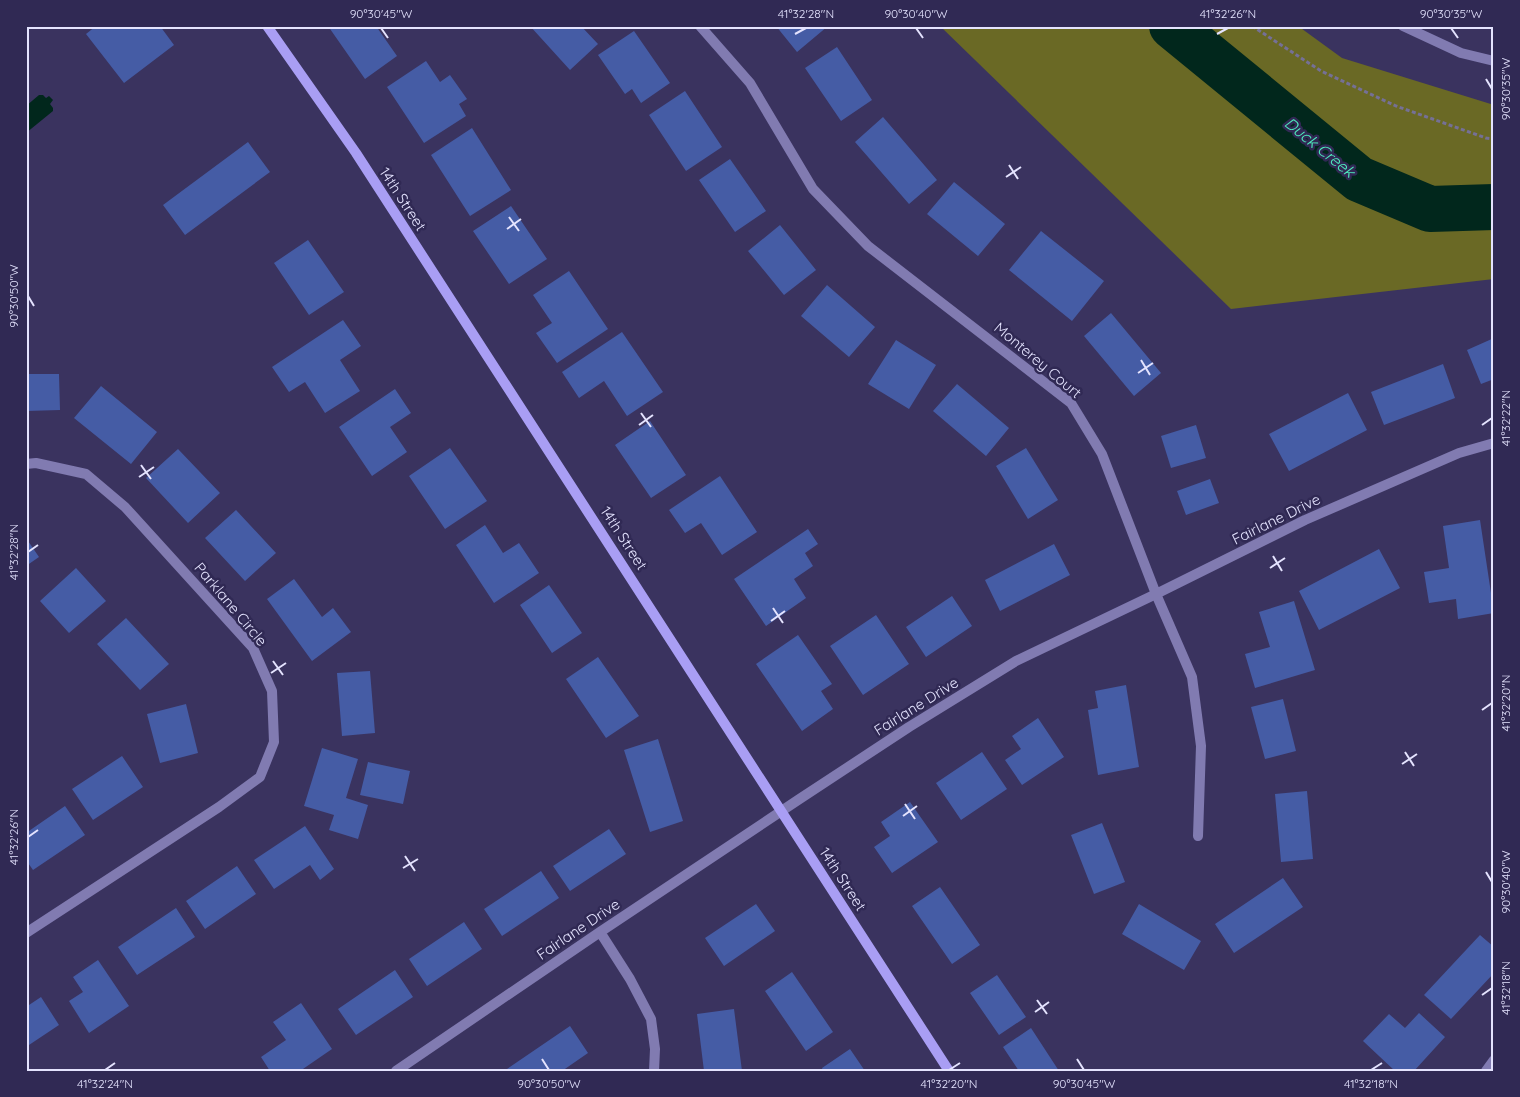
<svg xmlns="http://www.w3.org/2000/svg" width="1520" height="1097" font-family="Quicksand,sans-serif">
  <rect width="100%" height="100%" fill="#3a335f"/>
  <path fill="#6a6925" d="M940 26H1298L1342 58 1494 105V279L1231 309Z"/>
  <path fill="#01271c" d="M39 95H43L46 98 49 96 53 100 50 104 53 108V111L26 133V106Z"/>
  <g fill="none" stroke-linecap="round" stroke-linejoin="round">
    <path stroke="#01271c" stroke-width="46" d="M1172 26 1359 179 1430 209 1494 207"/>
  </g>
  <path fill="#455ca5" d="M96 26H132L134 29 138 26H160L174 45 124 83 86 34Z
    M328 26H376L397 56 365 79Z
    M530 26H581L598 44 570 70Z
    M776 26H828L797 52Z
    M634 31 670 83 641 103 632 89 625 94 598 55Z
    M837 47 872 100 841 121 805 68Z
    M426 61 440 82 450 75 467 99 459 104 466 116 424 143 387 87Z
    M685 91 722 147 686 171 649 115Z
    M883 117 937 180 909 204 855 142Z
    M472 128 511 190 470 216 431 155Z
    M248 142 270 172 185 235 163 205Z
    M730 159 766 211 735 232 699 180Z
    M954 182 1005 224 978 256 927 214Z
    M511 206 547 259 509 284 473 231Z
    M780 225 816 270 784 295 748 251Z
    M1041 231 1104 281 1072 321 1009 270Z
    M308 240 344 292 309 315 274 263Z
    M569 271 608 329 557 363 536 333 552 323 533 295Z
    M827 285 875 327 849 357 801 316Z
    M1111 313 1161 373 1134 396 1084 336Z
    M343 320 361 346 340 360 360 391 325 413 305 382 289 392 272 367Z
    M622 332 663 392 627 416 604 381 579 398 562 372Z
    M1494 338V379L1481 384 1467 350Z
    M896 340 936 365 909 409 868 384Z
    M1443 364 1455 398 1384 425 1371 392Z
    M26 374H59L60 410 26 411Z
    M957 384 1009 428 986 456 933 411Z
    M101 386 157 432 131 464 74 418Z
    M395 389 411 413 390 427 407 452 372 476 339 427Z
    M1348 393 1367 430 1289 471 1269 434Z
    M650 421 686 475 651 498 615 445Z
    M1196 425 1206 458 1171 468 1161 436Z
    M450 448 487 501 445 529 409 476Z
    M1026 448 1058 500 1028 519 996 466Z
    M178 449 220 493 188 523 146 478Z
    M720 476 757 532 722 555 701 523 685 533 669 510Z
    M1210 479 1219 503 1186 515 1177 491Z
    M236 510 276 553 245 581 205 538Z
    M1480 520 1494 613 1458 619 1456 599 1429 603 1424 572 1449 568 1443 526Z
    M485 525 503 553 519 543 539 573 494 603 456 545Z
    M808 529 818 544 805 553 813 566 794 579 806 598 766 626 734 579Z
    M26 538 39 557 26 566Z
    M1054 544 1070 575 1000 611 985 580Z
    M1379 549 1400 588 1319 630 1299 591Z
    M76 568 106 601 69 633 40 601Z
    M294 579 322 617 333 608 351 632 312 661 267 599Z
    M549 585 582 633 552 653 520 605Z
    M952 596 972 626 926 657 906 627Z
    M1294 601 1315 670 1255 688 1245 654 1270 647 1259 612Z
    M876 615 909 664 863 695 830 646Z
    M126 618 169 664 140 690 97 644Z
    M798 635 832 684 821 691 833 709 802 731 756 664Z
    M598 657 639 716 606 738 566 679Z
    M370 671 375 733 342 736 337 673Z
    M1126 685 1139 767 1098 775 1088 710 1098 708 1095 691Z
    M1283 699 1296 751 1265 759 1251 707Z
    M186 704 198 753 160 763 147 714Z
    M1038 718 1064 757 1022 785 1005 760 1021 749 1012 736Z
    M658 739 683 821 650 832 624 750Z
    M322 748 358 759 346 798 368 805 358 839 329 830 334 815 304 806Z
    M982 752 1007 789 961 820 936 783Z
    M122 756 143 787 93 820 72 789Z
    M368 762 410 771 403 804 360 795Z
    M1307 791 1313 859 1281 862 1275 794Z
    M910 802 938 842 892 873 874 847 890 836 881 822Z
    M65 806 85 835 33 870 26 860V833Z
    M1102 823 1125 882 1094 894 1071 835Z
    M305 826 334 869 320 880 310 865 274 889 254 860Z
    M609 829 626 854 570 891 553 866Z
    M237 866 256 894 205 929 186 901Z
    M541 871 559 898 502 936 484 909Z
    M1283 878 1303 907 1234 953 1215 924Z
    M940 887 980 945 952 964 912 906Z
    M756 904 775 931 724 966 705 938Z
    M1139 904 1201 941 1184 970 1122 934Z
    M176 908 195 937 137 975 118 947Z
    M464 922 482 949 427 986 409 959Z
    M1480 935 1494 947V973L1451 1019 1424 995Z
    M98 960 129 1006 89 1033 69 1001 83 992 73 977Z
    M395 970 413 997 356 1035 338 1009Z
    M792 972 833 1032 806 1051 765 991Z
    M997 975 1026 1017 999 1035 970 993Z
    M41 997 59 1025 26 1047V1007Z
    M301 1003 332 1049 300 1071H270L261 1057 286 1040 273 1022Z
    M734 1009 742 1071H704L697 1014Z
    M1419 1013 1445 1037 1414 1071H1395L1363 1041 1389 1014 1405 1028Z
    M570 1026 588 1053 562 1071H504Z
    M1031 1028 1059 1071H1019L1003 1047Z
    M850 1049 865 1071H823L822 1068Z"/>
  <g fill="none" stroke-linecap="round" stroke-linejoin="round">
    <path stroke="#757096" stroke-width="3" stroke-dasharray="4 2.5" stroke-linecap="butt" d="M1252 26 1321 71 1396 106 1486 138 1494 139"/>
    <path stroke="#817bb1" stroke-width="10" d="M700 26 750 83 813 189 868 246 1071 403 1102 454 1156 594 1192 677 1201 746 1198 836
      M1403 26 1461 53 1494 61
      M26 464 36 463 86 474 125 507 253 648 272 691 274 742 260 777 219 807 26 933
      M600 932 630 979 651 1019 655 1049 654 1071
      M396 1071 600 932 798 800 909 727 1016 661 1156 594 1305 520 1459 453 1494 443
      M1486 1071 1494 1060"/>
    <path stroke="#a99ef4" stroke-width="10" d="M267 26 356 153 949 1071"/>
  </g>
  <path fill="none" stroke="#e4e3fe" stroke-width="2" d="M381 28 388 38M916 28 923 38M1451 28 1458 38M795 34 806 28M1217 34 1228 28M1486 79 1492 89M1009 165 1018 179M1006 177 1021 167M509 217 519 231M507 229 521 219M28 296 34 306M1141 360 1150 375M1138 373 1153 363M641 413 651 427M639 425 653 415M1482 425 1492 418M141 465 151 479M139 477 154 467M28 552 38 545M1273 556 1282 571M1270 568 1285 558M773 608 783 623M771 621 785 611M273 661 283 675M271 673 286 663M1482 710 1492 703M1405 752 1414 766M1402 764 1417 754M905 804 915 819M903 816 917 806M28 837 38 830M405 856 415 871M403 868 418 859M1486 872 1492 882M1482 995 1492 988M1037 1000 1047 1014M1035 1012 1049 1002M542 1059 549 1070M1077 1059 1084 1070M105 1070 115 1063M949 1070 960 1063M1371 1070 1382 1063"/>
  <g text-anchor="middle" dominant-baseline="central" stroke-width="5" stroke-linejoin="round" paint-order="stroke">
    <g font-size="15" fill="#e4e3fe" stroke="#302954">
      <text transform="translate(403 199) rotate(57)">14th Street</text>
      <text transform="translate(1038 360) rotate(40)">Monterey Court</text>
      <text transform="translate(1276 519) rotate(-26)">Fairlane Drive</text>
      <text transform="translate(624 538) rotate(57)">14th Street</text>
      <text transform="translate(231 604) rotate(50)">Parklane Circle</text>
      <text transform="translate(916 706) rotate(-32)">Fairlane Drive</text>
      <text transform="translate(843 879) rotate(57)">14th Street</text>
      <text transform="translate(578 929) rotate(-34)">Fairlane Drive</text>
    </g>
    <g font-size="16" font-style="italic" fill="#4eeebe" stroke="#302954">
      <text transform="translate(1320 147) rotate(39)">Duck Creek</text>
    </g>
  </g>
  <rect width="1520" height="1097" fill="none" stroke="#302954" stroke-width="55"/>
  <rect x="28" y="28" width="1464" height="1042" fill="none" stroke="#e4e3fe" stroke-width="2"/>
  <g font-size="12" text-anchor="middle" fill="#e4e3fe">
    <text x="381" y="18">90°30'45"W</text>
    <text x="806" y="18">41°32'28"N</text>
    <text x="916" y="18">90°30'40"W</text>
    <text x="1228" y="18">41°32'26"N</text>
    <text x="1451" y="18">90°30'35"W</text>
    <text transform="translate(1506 89) rotate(-90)" y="4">90°30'35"W</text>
    <text transform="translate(14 296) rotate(-90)" y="4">90°30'50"W</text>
    <text transform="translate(1506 418) rotate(-90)" y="4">41°32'22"N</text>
    <text transform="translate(14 552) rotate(-90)" y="4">41°32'28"N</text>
    <text transform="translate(1506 703) rotate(-90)" y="4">41°32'20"N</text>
    <text transform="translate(14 837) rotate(-90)" y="4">41°32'26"N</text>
    <text transform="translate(1506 882) rotate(-90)" y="4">90°30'40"W</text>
    <text transform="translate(1506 988) rotate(-90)" y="4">41°32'18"N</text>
    <text x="105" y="1088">41°32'24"N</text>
    <text x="549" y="1088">90°30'50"W</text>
    <text x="949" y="1088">41°32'20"N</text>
    <text x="1084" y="1088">90°30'45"W</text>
    <text x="1371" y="1088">41°32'18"N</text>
  </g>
</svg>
